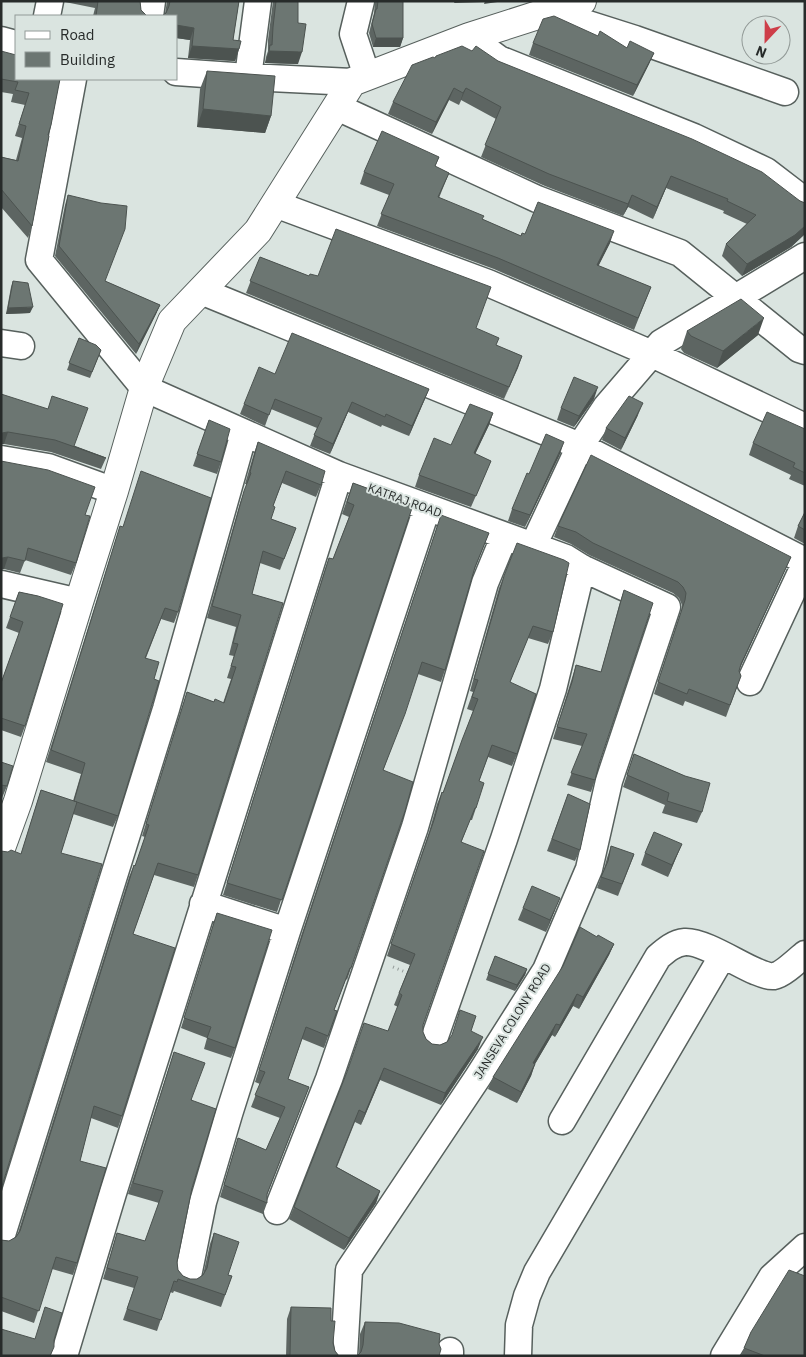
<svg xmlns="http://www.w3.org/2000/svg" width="806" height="1357" font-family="'IBM Plex Sans',sans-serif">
  <rect width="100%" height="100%" fill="#dae4e0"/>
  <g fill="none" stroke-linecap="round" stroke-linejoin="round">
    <g stroke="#57605d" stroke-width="29">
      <path id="street" d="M361 1 353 34 367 76
        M550 12 635 39 785 92
        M47 16 50 1
        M150 16 152 1
        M469 37 499 59 694 137 766 171 805 201
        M1 40 16 44
        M176 72 248 77 352 82
        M248 77 258 1
        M73 79 39 260 144 388 339 475 566 558 582 568 667 607 609 781 589 869 546 970 478 1077 349 1270 344 1356
        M337 107 537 199 680 253 799 349 805 351
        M275 204 488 283 652 354 805 427
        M201 291 580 446 805 561
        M1 343 21 346
        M1 459 48 467 114 491
        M533 546 580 446 606 407 661 343 805 256
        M1 584 79 602
        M750 682 805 564
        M203 904 287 931
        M433 1042 504 839 553 689 582 568
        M562 1121 658 957C666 950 674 943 685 942 703 941 738 964 755 971 760 973 768 977 774 976 782 975 798 960 805 954
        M277 1211 329 1079 415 827 485 583 504 537
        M1 1238 166 709 244 433
        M188 1276 203 1202 229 1114 287 931 427 508
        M64 1356 113 1193 339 475
        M450 1356V1351
        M518 1356 519 1325 527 1296 537 1272 723 955
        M724 1356 772 1277 805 1247"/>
    </g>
    <g stroke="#57605d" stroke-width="30">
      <path id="secondary" d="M1 848 18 801 79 602 114 491 144 388 172 321 258 231 352 82 469 37 582 1"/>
    </g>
    <path stroke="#939a98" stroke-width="3" stroke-dasharray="1 4" stroke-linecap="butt" d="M393 967 410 974"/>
    <use href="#street" stroke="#fff" stroke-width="26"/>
    <use href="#secondary" stroke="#fff" stroke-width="28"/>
  </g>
  <path fill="#5d6562" d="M65 1H140L141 10 147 16H93L95 8 65 2Z
    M167 1H239L233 40 239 49 235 61 188 58 190 40 176 38V16L165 14Z
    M273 1H298V64L265 63 266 57 268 51V40Z
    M375 1H403V38L400 47H373L369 33 374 13Z
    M598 36 627 48 654 53 649 64 633 96 529 55 533 43Z
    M1 51 60 79 48 135 32 226 28 238 1 207V157L16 160 22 138 15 136 25 105 11 102 13 94 1 92Z
    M472 51 498 61 805 203V234L791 247 742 276 722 256 726 244 747 224 723 213 724 211 666 188 653 219 628 207 623 216 545 186 481 157 496 119 461 100 459 105 449 100 432 134 388 114 393 102 435 58Z
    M207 71 271 116 265 133 197 127 200 89Z
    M439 157 435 167 449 173 439 198 482 219 521 236 525 234 610 243 598 266 651 287 634 330 494 269 377 226 389 195 360 184 364 172Z
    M68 195 105 281 160 305 156 314 136 354 55 256 65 205Z
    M260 257 309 276 476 328 496 345 522 356 504 399 246 293Z
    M13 281 30 313 6 314 11 287Z
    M687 331 758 335 717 368 684 353 681 349Z
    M79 338 101 350 90 378 67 370Z
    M275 374 429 389 409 436 382 425 381 427 348 412 330 454 310 446 317 428 271 409 265 426 240 414 244 404Z
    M1 394 74 446 106 458 101 469 51 452 4 444Z
    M594 399 574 427 557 420 561 408Z
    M493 413 489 425 475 454 491 461 471 507 415 487 419 475 451 445Z
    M638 415 621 450 602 440 606 428Z
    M209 420 221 462 217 474 193 466Z
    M805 429V486L789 479 791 475 749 455 753 443Z
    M258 442 321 485 316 497 282 483 273 506 271 519 296 528 280 570 260 563 252 594 198 875 194 887 154 875 133 934 122 1116 118 1128 91 1118 80 1161 77 1263 73 1275 52 1269 34 1323 1 1311V1240L9 1241 16 1237 18 1233 129 877 134 865 135 866 145 837 142 836 187 692 214 702 223 703 231 679 227 678 234 656 229 655 236 627 207 618 240 503 247 484H245L254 453Z
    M560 454 525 527 508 521 512 509 529 474Z
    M1 461 85 515 76 563 71 575 25 560 20 573 4 569Z
    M353 483 413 505 277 912 223 895 325 569 329 558 333 559 349 517 342 514Z
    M805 512V544L794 538 798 526Z
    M120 526 178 612 174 623 161 619 146 658 154 679 118 816 113 827 73 814 61 853 21 854 41 790 73 801 81 774 46 762Z
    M558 526 791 557 786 568 740 668 739 671 741 676 726 717 685 701 683 706 654 694 681 612 682 605 679 598 673 593 589 555 571 544 554 537Z
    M437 527 489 533 474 571 445 670 441 682 418 674 383 771 351 968 347 980 346 979 334 1010 337 1011 324 1048 302 1039 288 1079 309 1087 267 1195V1203L263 1214 220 1197 238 1138 266 1150 280 1118 251 1107 260 1084 255 1082 301 936Z
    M504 576 553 632 548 644 528 638 510 682 517 754 512 766 488 757 479 781 476 808 472 820H470L461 843 423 1025V1032L426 1039 432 1044 440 1045 471 1031 478 1049 441 1105 380 1080 361 1125 355 1122 337 1167 380 1191 376 1203 344 1250 289 1219 294 1207 388 1031 398 1007 394 1005 410 965 387 956 429 832 437 804 442 792 443 793 473 711 467 709 473 692 470 691 499 588Z
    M624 590 599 764 595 780 591 792 567 785 582 746 553 739 576 665 601 672 620 602Z
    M19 592 38 596 25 726 21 737 1 730V683L19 633 6 628Z
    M634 754 685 776 702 812 697 823 662 813 665 805 623 787Z
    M1 762 7 786 2 798H1Z
    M568 794 580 850 575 861 547 851Z
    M682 844 668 877 641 865 645 853Z
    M611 846 634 855 618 896 597 888 604 869 607 858Z
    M523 908 555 910 546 932 518 920Z
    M217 913 235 1048 231 1058 204 1049 207 1038 181 1028Z
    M597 937 614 944 609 955 579 1009 573 1006 555 1037 552 1035 535 1064 531 1076 517 1103 488 1089 493 1077Z
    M495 956 527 969 525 975 515 991 486 980Z
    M174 1052 192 1100V1188L177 1262 178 1270 183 1276 190 1279H197L203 1275 210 1244 214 1233 228 1275 232 1276 221 1307 174 1291 173 1293 170 1292 157 1331 123 1320 134 1288 103 1279 117 1233 145 1241 159 1203 128 1194Z
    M291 1307 331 1321 335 1351 339 1356H286L287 1319Z
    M365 1322 439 1344 359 1354 360 1334Z
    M751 1332 805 1356H741Z"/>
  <path fill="#4c5350" d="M455 1H484V2L454 3Z
    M485 1H504L484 4Z
    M176 25 194 28 190 40 176 38Z
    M376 38H403L400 47H373Z
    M192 46 239 49 235 61 188 58Z
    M269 51 302 52 298 64 265 63Z
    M654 53 649 64 633 96 637 85Z
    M454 88 449 100 432 134 436 122Z
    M466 88 461 100 459 105 463 93Z
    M203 109 271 116 265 133 197 127Z
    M671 176 666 188 653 219 657 207Z
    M632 195 628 207 623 216 628 204Z
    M805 226V234L791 247 742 276 747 264Z
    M614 231 610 243 593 277 597 265Z
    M160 305 156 314 136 354 139 344Z
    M33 307 30 313 6 314 8 308Z
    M764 318 758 335 717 368 723 351Z
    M522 356 518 368 504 399 509 387Z
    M598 387 594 399 574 427 579 416Z
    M429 389 425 399 409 436 412 426Z
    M352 402 348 412 330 454 333 444Z
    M643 403 638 415 621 450 625 438Z
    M493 413 489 425 470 465 474 453Z
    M8 432 4 444H1V433Z
    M564 442 560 454 525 527 530 515Z
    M8 557 4 569 1 570V558Z
    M791 557 786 568 736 676 741 664Z
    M682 844 677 855 668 877 672 865Z
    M560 898 555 910 546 932 550 920Z
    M614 944 609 955 579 1009 583 997Z
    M527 969 525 975 515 991 517 985Z
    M577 994 573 1006 555 1037 560 1025Z
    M556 1024 552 1035 535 1064 531 1076 517 1103 533 1063Z
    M483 1037 478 1049 441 1105 445 1093Z
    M384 1068 380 1080 361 1125 365 1113Z
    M380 1191 376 1203 344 1250 349 1238Z"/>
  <path fill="#6c7672" stroke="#4c5350" d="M98 1H140L141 10 147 16H96Z
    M170 1H239L233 40 241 41 239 49 192 46 194 28 176 25V16H162L166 13 169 6Z
    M276 1H298V23L306 24 302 52 269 51 270 45H272L273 27Z
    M378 1H403V38H376L372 24 376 9H377Z
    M554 16 598 36 600 31 627 48 630 41 654 53 637 85 533 43 543 19Z
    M462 46 472 51 476 46 498 61 692 139 762 172 800 201 805 203V226L795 235 747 264 726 244 756 215 727 201 728 199 671 176 657 207 632 195 628 204 549 174 485 145 501 107 466 88 463 93 454 88 436 122 393 102 412 65 433 57 435 58 436 56Z
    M1 51 16 55V79H60L51 125 48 135 49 136 32 226 1 189V157L18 161 26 126 19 124 29 93 15 90 18 82 1 79Z
    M207 71 275 76 271 116 203 109Z
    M382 131 439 157 435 166 449 173 438 197 484 216 482 219 521 236 522 233 525 234 538 202 614 231 597 265 651 287 638 318 498 258 381 214 394 184 364 172Z
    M68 195 101 203 127 206 125 229 105 281 160 305 139 344 59 246Z
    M336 229 491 287 476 328 499 338 496 345 522 356 509 387 250 281 260 257 309 276 310 274 318 276Z
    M13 281 28 283 33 307 8 308Z
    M741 299 764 318 723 351 691 336 687 331Z
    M292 333 429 389 412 426 386 414 385 417 352 402 333 444 314 435 322 418 275 399 269 415 244 404 259 367 275 374Z
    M79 338 96 345 101 350 92 372 69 363Z
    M574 377 598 387 579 416 561 408Z
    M1 394 48 409 52 396 88 408 74 446 106 458 55 440 8 432 1 433Z
    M629 396 643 403 625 438 606 428Z
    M470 404 493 413 474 453 491 461 476 496 419 475 434 438 451 445Z
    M767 412 805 429V473L793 467 795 463 753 443Z
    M209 420 230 429 221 462 197 454Z
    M546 434 564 442 530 515 512 509 527 473 529 474Z
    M258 442 325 471 321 485 286 471 273 506 275 507 271 519 296 528 284 559 263 551 252 594 283 603 198 875 158 863 133 934 175 948 122 1116 94 1106 80 1161 106 1168 77 1263 56 1257 39 1311 1 1297V1240L9 1241 16 1237 20 1231 134 865 135 866 149 825 146 824 187 692 214 702 215 699 224 703 236 667 231 666 238 644 233 643 241 615 212 606 244 491 251 473 250 472Z
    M591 455 791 557 741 664 739 671 741 676 730 705 689 689 687 694 658 682 685 600 686 593 683 587 678 582 593 543 576 532 558 526Z
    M1 461 48 470 95 487 85 515 90 516 76 563 28 548 25 561 8 557 1 558Z
    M141 471 211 498 178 612 165 608 145 658 159 662 154 679 159 681 118 816 74 801 85 763 51 750 120 526 123 527Z
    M353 483 413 505 282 900 227 883 329 558 333 559 354 505 347 502Z
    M805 512V530L798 526Z
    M441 515 489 533 475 567 445 670 422 662 405 714 383 770 413 782 405 811 351 968H350L334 1010 337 1011 328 1036 306 1027 288 1079 309 1087 267 1194V1203L224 1185 238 1138 266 1150 285 1107 255 1095 265 1072 259 1070 306 924Z
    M517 543 564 560 569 563 553 632 533 626 510 682 536 694 517 754 492 745 479 781 484 783 476 808H475L461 842 484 851 423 1025V1032L426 1039 432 1044 440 1045 447 1042 452 1035 460 1010 476 1016 471 1031 483 1037 445 1093 384 1068 365 1113 359 1110 336 1167 380 1191 349 1238 294 1207 347 1072 364 1023 388 1031 402 995 399 993 415 954 391 944 434 820 442 792 443 793 462 740 478 699 472 697 478 680 474 679 504 576Z
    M624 590 653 603 599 764 595 780 571 773 587 734 557 727 572 682 576 665 601 672Z
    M19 592 38 596 63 604 25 726 1 718V683L23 622 10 617Z
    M634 754 685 776 710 783 702 812 667 801 669 793 627 775Z
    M1 762 13 766 7 786 1 785Z
    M41 790 77 802 61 853 102 864 1 1189V851L8 852 11 850 21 854Z
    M568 794 590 804 580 850 552 839Z
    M654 832 682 844 672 865 645 853Z
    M611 846 634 854 622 884 601 877 608 861Z
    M532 886 560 898 550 920 523 908Z
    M217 913 272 930 235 1048 207 1038 211 1027 184 1018Z
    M580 927 597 937 598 935 614 944 583 997 577 994 560 1025 556 1024 533 1063 535 1064 521 1092 493 1077 563 966Z
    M495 956 527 969 517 985 488 974Z
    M174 1052 205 1063 191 1100 216 1109 192 1188 177 1262 178 1270 183 1276 190 1279H197L203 1275 207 1268 214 1233 239 1242 228 1275 232 1276 225 1295 178 1279 177 1282 174 1281 161 1320 127 1309 138 1277 107 1268 117 1233 145 1241 163 1191 133 1183Z
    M789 1270 805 1276V1356H765L744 1348 751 1332Z
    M45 1307 62 1313 54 1340V1347L50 1356H1V1329L35 1339Z
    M291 1307 331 1308V1321H335L333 1343 335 1351 339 1356H290Z
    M365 1322 399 1323 440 1334 439 1344 441 1349 439 1356H357L361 1352 363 1345Z"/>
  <g text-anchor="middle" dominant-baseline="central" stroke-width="4" stroke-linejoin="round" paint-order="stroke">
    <g font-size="12" fill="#272b2a" stroke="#dae4e0">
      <text transform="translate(405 500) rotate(20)">KATRAJ ROAD</text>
      <text transform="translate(512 1021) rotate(-58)">JANSEVA COLONY ROAD</text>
    </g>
  </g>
  <rect width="806" height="1357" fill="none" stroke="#272b2a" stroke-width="5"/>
  <rect x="15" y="15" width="162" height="65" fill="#dae4e0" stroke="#929a97"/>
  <rect x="25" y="31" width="25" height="8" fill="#ffffff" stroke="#929a97"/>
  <text x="60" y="40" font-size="15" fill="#272b2a">Road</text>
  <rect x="25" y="52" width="25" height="15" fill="#6c7672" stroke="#929a97"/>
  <text x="60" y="65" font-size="15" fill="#272b2a">Building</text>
  <g transform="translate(766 40) rotate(202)"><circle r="24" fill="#dae4e0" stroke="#929a97"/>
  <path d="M0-4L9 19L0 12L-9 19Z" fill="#ce3e49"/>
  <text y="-8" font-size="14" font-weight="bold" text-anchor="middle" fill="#272b2a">N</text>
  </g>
</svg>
